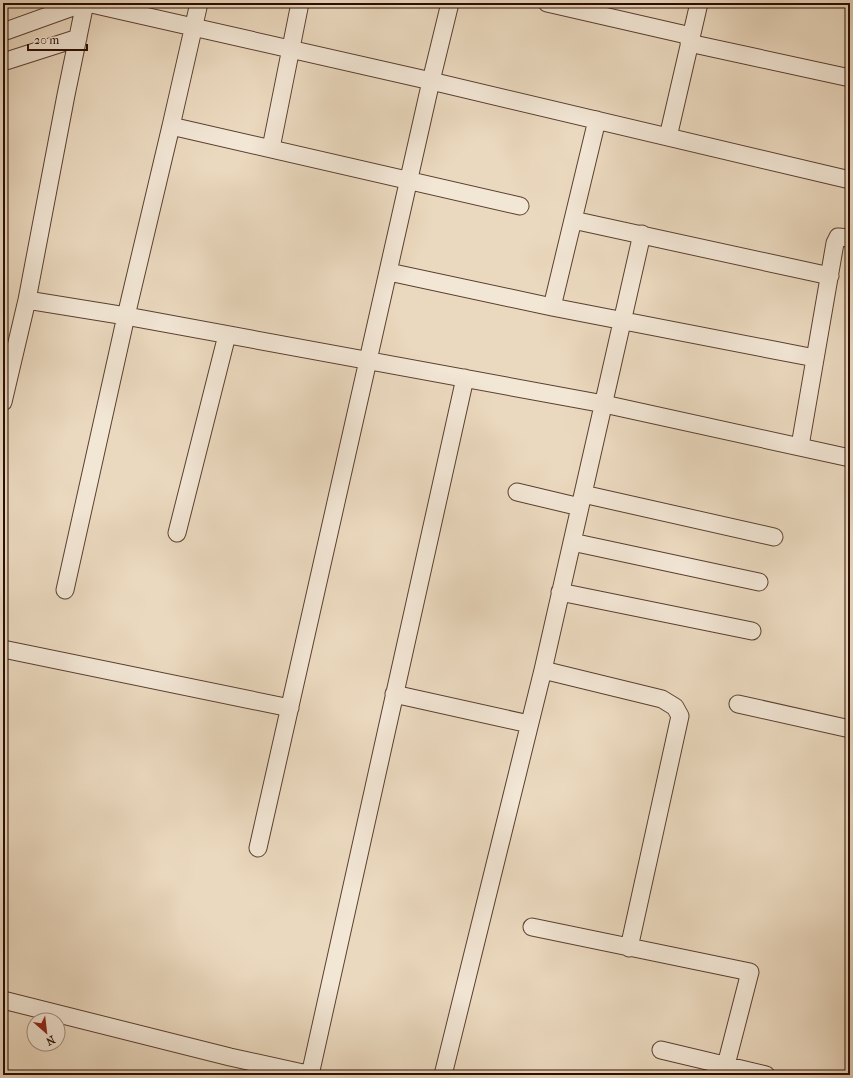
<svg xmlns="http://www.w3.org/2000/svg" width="853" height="1078" font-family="'IM FELL French Canon',serif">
  <rect width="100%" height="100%" fill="#ebd9bf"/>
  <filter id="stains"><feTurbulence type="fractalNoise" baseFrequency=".005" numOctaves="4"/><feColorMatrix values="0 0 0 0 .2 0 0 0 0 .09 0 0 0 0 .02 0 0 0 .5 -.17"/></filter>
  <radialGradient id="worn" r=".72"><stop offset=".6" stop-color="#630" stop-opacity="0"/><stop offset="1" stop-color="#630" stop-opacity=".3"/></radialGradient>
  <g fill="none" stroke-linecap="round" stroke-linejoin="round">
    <g stroke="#5b3f30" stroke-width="19">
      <path id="street" d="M87 3 431 81 850 180
        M547 3 691 36
        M3 32 84 3
        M689 43 850 78
        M3 62 78 38
        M171 126 199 3
        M668 137 699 3
        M271 148 300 3
        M573 220 830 276
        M389 272 552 307 815 358
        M27 300 66 95 85 3
        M552 307 597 120
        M3 402 27 300 126 316 604 404 850 458
        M800 446 835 243 838 237 850 238
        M517 492 580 507
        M583 494 774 537
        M177 533 227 335
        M572 542 759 582
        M65 590 126 316 171 126 520 206
        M560 592 752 631
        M3 649 290 708
        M543 670 662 699 675 707 680 716 629 948
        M394 694 529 724
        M738 704 850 729
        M258 848 431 81 450 3
        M532 927 750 972 726 1065
        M3 1000 230 1057 312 1075
        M661 1050 766 1075
        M310 1075 465 378
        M443 1075 543 670 642 234"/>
    </g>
    <use href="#street" stroke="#f2e6d5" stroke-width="17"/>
  </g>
  <rect width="853" height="1078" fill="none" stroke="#ebd9bf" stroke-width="16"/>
  <rect x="4" y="4" width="845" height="1070" fill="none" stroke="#2b0c01" stroke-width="2"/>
  <rect x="8" y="8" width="837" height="1062" fill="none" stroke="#2b0c01"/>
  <g transform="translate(46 1032) rotate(152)"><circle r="19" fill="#f2e6d5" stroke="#a28f80"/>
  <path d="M0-3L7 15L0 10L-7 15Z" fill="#8f2418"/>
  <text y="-6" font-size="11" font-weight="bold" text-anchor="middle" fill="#2b0c01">N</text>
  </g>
  <path d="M28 44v6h59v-6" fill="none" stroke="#2b0c01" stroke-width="2"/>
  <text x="34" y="44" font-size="12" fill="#2b0c01" stroke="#f2e6d5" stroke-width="3" paint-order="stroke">20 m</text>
  <rect width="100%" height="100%" filter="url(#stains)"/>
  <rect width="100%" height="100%" fill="url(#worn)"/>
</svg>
